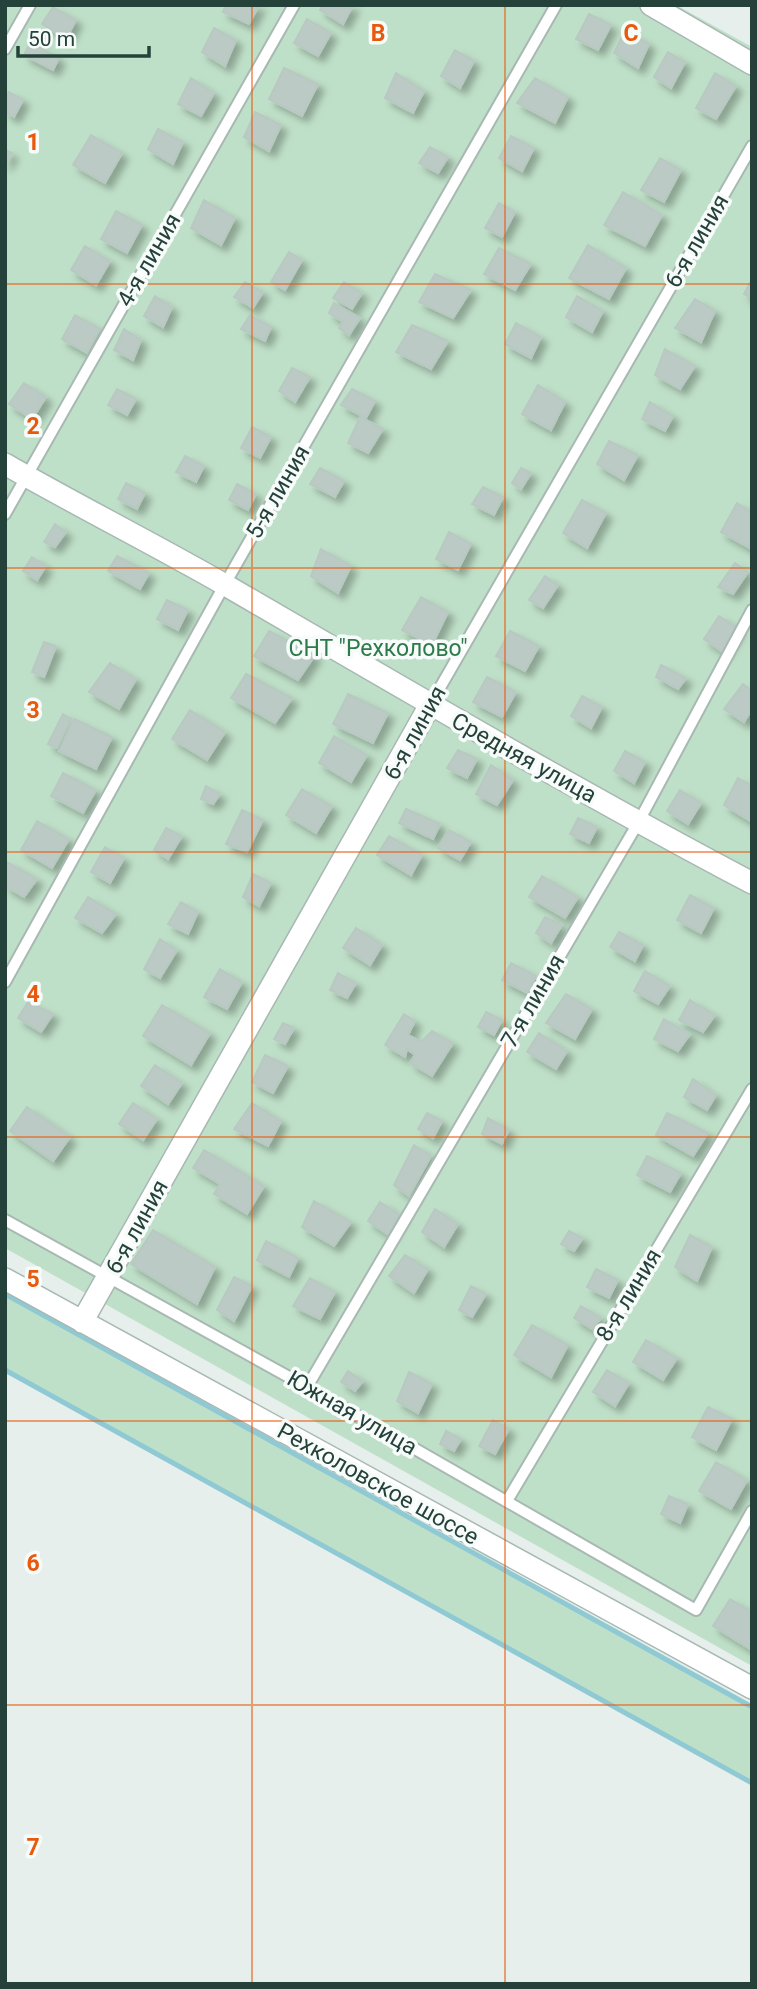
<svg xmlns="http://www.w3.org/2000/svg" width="757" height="1989" font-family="Roboto,sans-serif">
  <defs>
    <filter id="shadow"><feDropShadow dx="6" dy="6" stdDeviation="3.5" flood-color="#0004"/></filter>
  </defs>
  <rect width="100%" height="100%" fill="#e6efeb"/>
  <path fill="#bfe0c8" d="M5 5H676L752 47V1666L5 1248Z
    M5 1294 752 1707V1783L5 1370Z"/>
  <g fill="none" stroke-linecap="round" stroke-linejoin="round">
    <path stroke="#8ec9d4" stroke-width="5" d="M5 1294 752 1707
      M5 1370 752 1783"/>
  </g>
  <path fill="#bbcac4" stroke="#b8c9c2" stroke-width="2" filter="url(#shadow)" d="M226 5H259L249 24 223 12Z
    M323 5H353L343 24 320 10Z
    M53 7 76 20 66 39 42 24Z
    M589 14 611 25 598 50 576 39Z
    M307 19 331 33 318 56 294 43Z
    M214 28 236 40 225 66 202 52Z
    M625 30 649 44 638 68 614 53Z
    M30 43 59 58 53 70 24 55Z
    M455 50 474 61 460 88 441 76Z
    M668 52 685 62 671 88 654 77Z
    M284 68 318 84 302 116 269 99Z
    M396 73 424 91 413 113 385 98Z
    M715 73 736 86 716 119 696 108Z
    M191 78 214 93 201 116 178 104Z
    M535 78 568 97 555 123 517 103Z
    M9 92 23 100 14 117 5 112V98Z
    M255 112 281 125 269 151 244 137Z
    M158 129 183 142 173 164 148 149Z
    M91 135 122 153 105 183 73 165Z
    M511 136 534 148 522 171 499 158Z
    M430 147 448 157 438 173 419 163Z
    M5 150 12 153 5 165Z
    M660 158 681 170 664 202 641 190Z
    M623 192 662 215 645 246 604 225Z
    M204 200 235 218 221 245 191 228Z
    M499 203 515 212 502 237 485 228Z
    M116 211 142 225 127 253 101 239Z
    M588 245 626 268 609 299 569 278Z
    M85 246 110 261 96 285 71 270Z
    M499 248 531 264 515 290 484 274Z
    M289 252 302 260 285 290 271 282Z
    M435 274 471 290 453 318 419 302Z
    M752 279V298L744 294Z
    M245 282 263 292 253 308 234 297Z
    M344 282 362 293 352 309 333 298Z
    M155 296 172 307 163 327 144 316Z
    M577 296 603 311 592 332 566 317Z
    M695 299 715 311 701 342 675 328Z
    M334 303 360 318 349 335 339 328 343 322 329 313Z
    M75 315 100 329 87 353 62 339Z
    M250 315 271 327 265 341 241 329Z
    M516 323 541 337 531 358 505 344Z
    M412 325 448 341 431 369 396 352Z
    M124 329 141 340 133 360 114 350Z
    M665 349 695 366 680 389 655 375Z
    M292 368 310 377 295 402 279 391Z
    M24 383 46 397 32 419 9 404Z
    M538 385 565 402 551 430 522 414Z
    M117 389 136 399 127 415 108 405Z
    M352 389 375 401 366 418 341 405Z
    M650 402 673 416 665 431 642 419Z
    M360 417 383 429 368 453 348 443Z
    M252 427 271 437 260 458 241 448Z
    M609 441 638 455 624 480 597 464Z
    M185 456 204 466 196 482 176 472Z
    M320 468 344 481 335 497 310 484Z
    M521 468 531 473 521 489 512 483Z
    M126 483 145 493 137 509 118 499Z
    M237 484 256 494 248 510 229 500Z
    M483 487 503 497 494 515 472 504Z
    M582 500 606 513 587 548 563 533Z
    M737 503 752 512 750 548 721 532Z
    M55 524 66 532 55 547 44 542Z
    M449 532 471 544 458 570 436 559Z
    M321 549 351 566 338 593 311 576Z
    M117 556 149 573 140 589 108 571Z
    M32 557 46 566 37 580 23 571Z
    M735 563 748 572 733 594 718 587Z
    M545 576 558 585 543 608 529 600Z
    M421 597 448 612 432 645 402 630Z
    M167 600 188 610 178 630 157 619Z
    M719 616 738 628 723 652 704 639Z
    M269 631 315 655 298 680 254 656Z
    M510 631 539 646 525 671 496 656Z
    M44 642 56 646 44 677 32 672Z
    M110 663 136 679 119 709 89 692Z
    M661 665 686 678 678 689 656 677Z
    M246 674 292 698 275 723 231 698Z
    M487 677 516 692 502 717 473 702Z
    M743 684 752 691V709L744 722 724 709Z
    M348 694 388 713 373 743 333 724Z
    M582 696 602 707 591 728 571 716Z
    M190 710 225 732 207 760 172 739Z
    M63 714 71 719 57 748 48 744Z
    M74 719 112 737 96 769 59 751Z
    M334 736 367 755 351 782 319 763Z
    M458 750 477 759 467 778 447 768Z
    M625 751 645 762 634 783 614 771Z
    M491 765 513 780 497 805 476 794Z
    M63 773 96 790 83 813 51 796Z
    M738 778 752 786V822L724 805Z
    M206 786 220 794 213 804 201 799Z
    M302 789 332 806 316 833 286 815Z
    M680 790 701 803 688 824 667 811Z
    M406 809 440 824 433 839 399 823Z
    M242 810 263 820 247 852 226 844Z
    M578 818 597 827 589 843 570 834Z
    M37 821 69 839 52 868 21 850Z
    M166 828 182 836 168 859 154 850Z
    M449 830 471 842 460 860 438 848Z
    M389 836 422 855 411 875 377 855Z
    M105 847 124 858 110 883 91 872Z
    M5 861 37 879 24 897 5 886Z
    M253 874 271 883 259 906 243 897Z
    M542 876 578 897 565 918 529 897Z
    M690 895 714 908 701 933 677 920Z
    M88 897 116 914 102 933 75 918Z
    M181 902 198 912 188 934 168 924Z
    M545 917 562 925 551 943 536 933Z
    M356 928 382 945 370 965 343 948Z
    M619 932 643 945 635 961 610 947Z
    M160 939 177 950 160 978 144 969Z
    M511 963 536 976 527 993 502 980Z
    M220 969 242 982 227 1009 204 997Z
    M645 971 670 986 658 1004 634 991Z
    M338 973 356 983 347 998 330 990Z
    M566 994 592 1009 575 1039 546 1023Z
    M690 1000 715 1015 703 1032 679 1020Z
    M28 1002 53 1014 41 1032 18 1018Z
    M162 1005 210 1033 191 1065 143 1036Z
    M486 1012 502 1020 494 1035 478 1027Z
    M404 1014 415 1021 408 1035 421 1042 432 1031 453 1043 432 1076 410 1063 415 1055 407 1049 405 1057 385 1045Z
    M664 1019 690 1034 678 1051 654 1039Z
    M283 1023 294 1028 285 1044 274 1039Z
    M539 1033 567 1051 556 1069 527 1052Z
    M265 1055 288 1066 273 1093 252 1082Z
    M155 1065 182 1083 168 1104 141 1086Z
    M693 1079 716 1095 707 1110 684 1097Z
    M133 1103 157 1119 143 1140 119 1124Z
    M252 1103 281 1121 268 1146 234 1129Z
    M27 1107 70 1137 53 1161 10 1131Z
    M427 1113 442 1121 433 1138 418 1129Z
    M667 1113 708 1133 693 1156 656 1135Z
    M488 1118 509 1130 502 1144 482 1134Z
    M414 1145 431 1156 409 1196 394 1185Z
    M204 1150 264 1186 247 1214 214 1194 220 1184 193 1168Z
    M647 1156 681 1173 670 1192 637 1175Z
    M314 1201 351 1222 334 1246 302 1227Z
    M380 1202 400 1215 389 1235 368 1221Z
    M435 1209 458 1224 444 1247 422 1232Z
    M153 1230 215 1267 197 1304 131 1264Z
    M569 1231 583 1238 574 1251 561 1244Z
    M690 1235 712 1247 697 1281 675 1267Z
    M266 1241 298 1258 289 1277 257 1260Z
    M405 1255 428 1269 414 1293 389 1276Z
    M596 1269 618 1280 609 1298 587 1287Z
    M234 1277 252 1286 234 1321 217 1310Z
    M310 1278 335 1292 320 1319 293 1306Z
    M471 1286 486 1294 472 1317 459 1310Z
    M581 1306 601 1318 592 1329 574 1318Z
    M532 1325 568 1345 551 1377 514 1355Z
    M646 1340 677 1358 663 1380 633 1362Z
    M607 1370 629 1383 615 1406 593 1392Z
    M348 1371 363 1381 355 1391 341 1382Z
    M409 1372 432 1384 418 1413 397 1401Z
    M708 1407 732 1419 716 1450 692 1437Z
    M493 1420 509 1429 495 1454 479 1446Z
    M446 1431 461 1439 454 1451 440 1444Z
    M716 1462 747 1480 731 1509 699 1491Z
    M669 1496 688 1504 680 1523 661 1514Z
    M730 1599 752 1612V1646L750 1649 713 1626Z"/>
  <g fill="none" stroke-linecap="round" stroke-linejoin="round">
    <g stroke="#a8b8b2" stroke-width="14">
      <path id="lane" d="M5 49 30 5
        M5 514 294 5
        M430 705 752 146
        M5 982 225 584 556 5
        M5 1220 307 1387 696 1610 752 1511
        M307 1387 638 823 752 610
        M507 1501 752 1089"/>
    </g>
    <g stroke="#a8b8b2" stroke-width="24">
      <path id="street" d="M651 5 752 64
        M5 464C78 506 154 544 227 586 401 687 574 789 752 883
        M5 1279 752 1688
        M82 1322 430 705"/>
    </g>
    <use href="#lane" stroke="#fff" stroke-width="10"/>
    <use href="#street" stroke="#fff" stroke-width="21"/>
  </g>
  <path fill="none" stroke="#e8590c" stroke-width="2" stroke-opacity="0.55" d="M252 5V1984M505 5V1984M5 284H752M5 568H752M5 852H752M5 1137H752M5 1421H752M5 1705H752"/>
  <g text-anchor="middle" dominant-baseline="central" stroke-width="7" stroke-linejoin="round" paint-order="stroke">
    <g font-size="23" fill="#24423a" stroke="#f7fbf9">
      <text transform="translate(697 241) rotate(-60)">6-я линия</text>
      <text transform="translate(149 260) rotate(-60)">4-я линия</text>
      <text transform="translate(278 492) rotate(-60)">5-я линия</text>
      <text transform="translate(415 733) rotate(-61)">6-я линия</text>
      <text transform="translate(524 758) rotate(29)">Средняя улица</text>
      <text transform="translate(533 1001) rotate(-60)">7-я линия</text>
      <text transform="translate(137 1227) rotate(-61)">6-я линия</text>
      <text transform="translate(629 1295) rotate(-59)">8-я линия</text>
      <text transform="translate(352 1413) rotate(30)">Южная улица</text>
      <text transform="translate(378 1484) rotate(29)">Рехколовское шоссе</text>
    </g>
    <g font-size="23" fill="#2d7a4b" stroke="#f7fbf9">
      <text x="378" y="648">СНТ "Рехколово"</text>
    </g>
  </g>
  <g font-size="23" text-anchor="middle" font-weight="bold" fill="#e8590c" stroke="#f7fbf9" stroke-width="7" stroke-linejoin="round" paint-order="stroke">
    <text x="378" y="41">B</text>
    <text x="631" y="41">C</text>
    <text x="33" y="150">1</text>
    <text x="33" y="434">2</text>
    <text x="33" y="718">3</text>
    <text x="33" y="1002">4</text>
    <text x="33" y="1287">5</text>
    <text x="33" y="1571">6</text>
    <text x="33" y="1855">7</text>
  </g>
  <rect width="757" height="1989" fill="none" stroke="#24423a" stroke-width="14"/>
  <path d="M18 46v10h131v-10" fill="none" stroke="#24423a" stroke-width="3.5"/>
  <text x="28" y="46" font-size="21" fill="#24423a" stroke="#f7fbf9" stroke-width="5" paint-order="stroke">50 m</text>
</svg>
